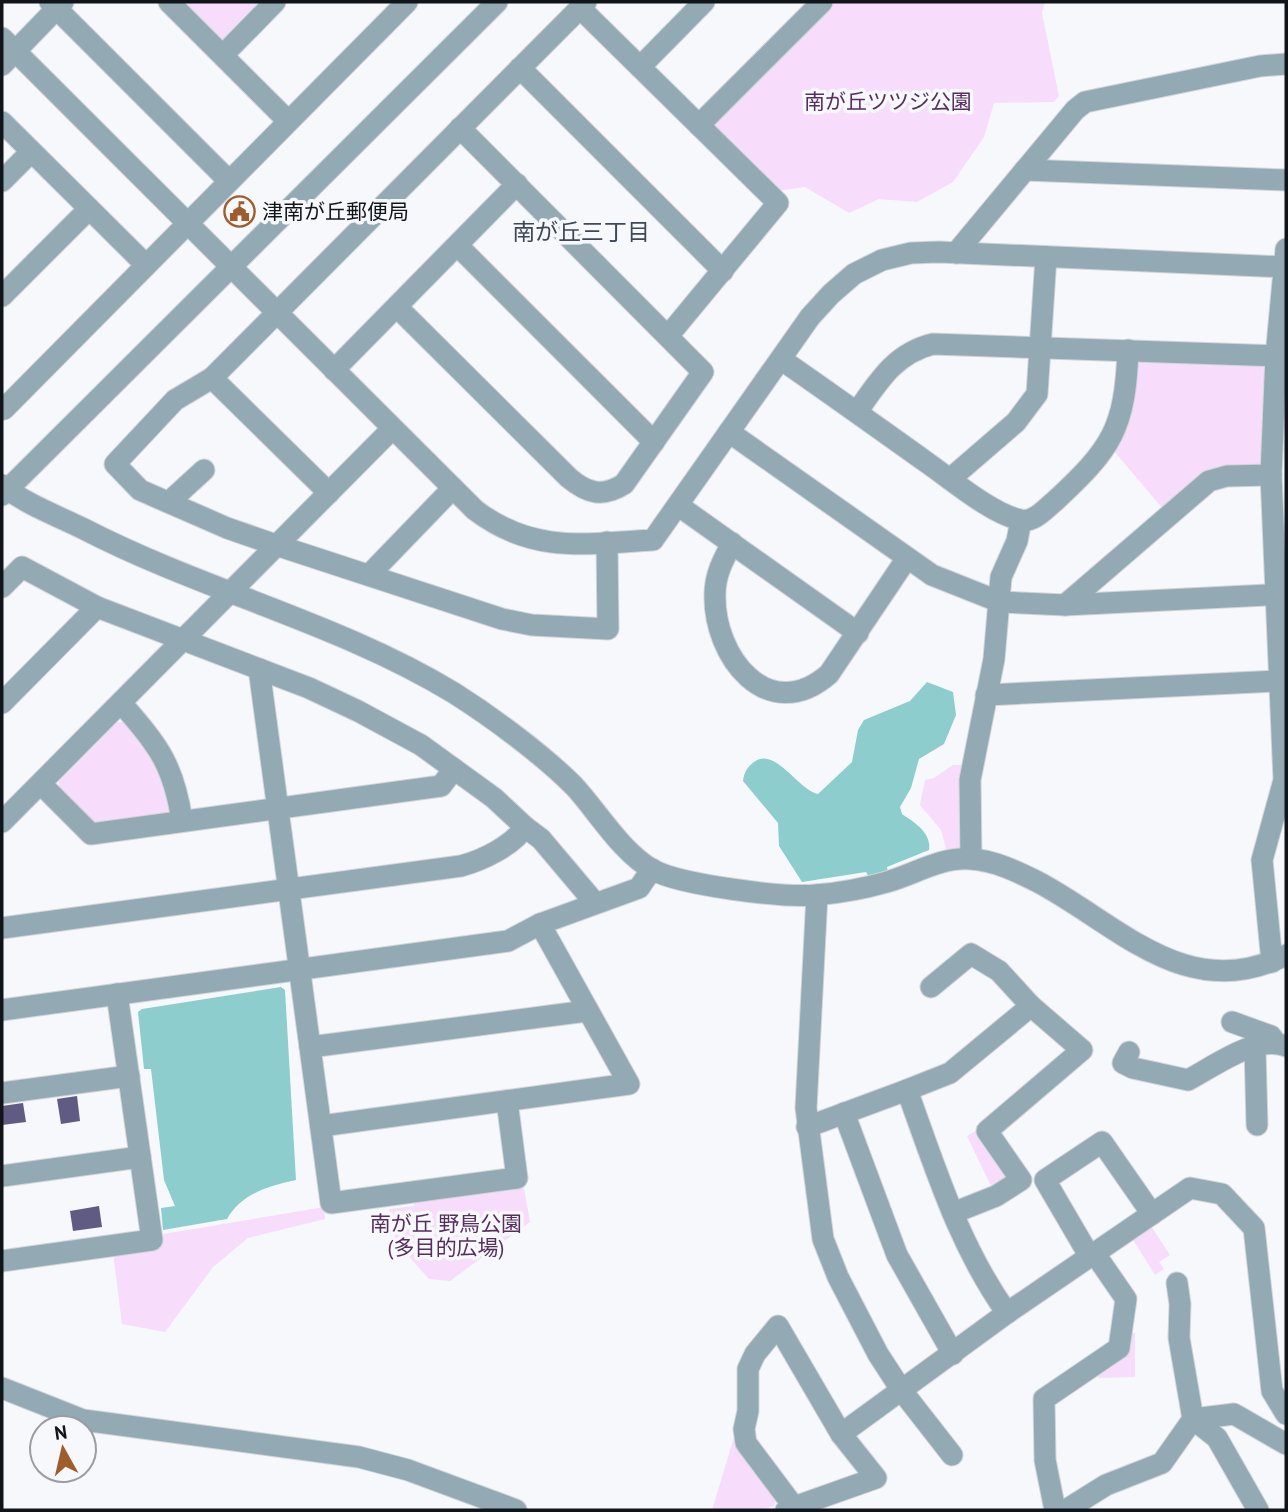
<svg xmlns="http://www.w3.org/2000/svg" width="1288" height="1512" viewBox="0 0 1288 1512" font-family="'PT Sans','Noto Sans JP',sans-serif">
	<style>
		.green { fill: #f7dcfc }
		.water { fill: #8ecdce }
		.building { fill: #605b83 }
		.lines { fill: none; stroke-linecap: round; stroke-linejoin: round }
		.minor-casing { stroke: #d1d4d8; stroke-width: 23 }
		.minor { stroke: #93a9b4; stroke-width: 21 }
		.labels { text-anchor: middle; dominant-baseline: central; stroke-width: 7; stroke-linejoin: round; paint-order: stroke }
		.park-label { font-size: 21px; fill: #562d5e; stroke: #f6f8fc }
		.poi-label { font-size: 21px; fill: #11151a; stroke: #f6f8fc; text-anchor: start }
		.neighbourhood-label { font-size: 23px; fill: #3f4856; stroke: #f6f8fc }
	</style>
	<rect width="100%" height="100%" fill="#f6f8fc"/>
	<g class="green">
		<path d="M 179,2 L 267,2 L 230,40 L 218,41 Z"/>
		<path d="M 833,2 L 1045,2 L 1042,13 L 1059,96 L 1054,102 L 994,103 L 984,137 L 953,182 L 917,202 L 879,199 L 849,213 L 805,187 L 776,191 L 715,133 L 716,120 Z"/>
		<path d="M 1141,359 L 1265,365 L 1261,464 L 1164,510 L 1113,450 L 1130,415 L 1137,362 Z"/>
		<path d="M 117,722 L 129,722 L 148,744 L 174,807 L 168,815 L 99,825 L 88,821 L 59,791 L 59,781 Z"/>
		<path d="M 953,765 L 965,765 L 963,843 L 960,850 L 947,852 L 941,830 L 920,805 L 925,780 L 934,778 Z"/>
		<path d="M 979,1129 L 1009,1173 L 1007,1181 L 993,1190 L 967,1136 Z"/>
		<path d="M 523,1183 L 530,1222 L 450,1281 L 429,1279 L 396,1242 L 389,1209 L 414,1206 L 415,1200 Z"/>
		<path d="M 324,1207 L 325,1219 L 248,1238 L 213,1267 L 165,1332 L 122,1324 L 113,1253 L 160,1247 L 158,1235 Z"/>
		<path d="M 1151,1226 L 1170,1255 L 1159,1262 L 1164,1269 L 1155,1275 L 1132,1238 Z"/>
		<path d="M 1129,1332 L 1135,1333 L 1135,1377 L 1098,1378 L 1101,1369 Z"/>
		<path d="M 737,1427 L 778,1494 L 774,1506 L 760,1510 L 712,1510 Z"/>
	</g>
	<g class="water">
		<path d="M 927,682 L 953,692 L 956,715 L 944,744 L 919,759 L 911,788 L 900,807 L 902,814 C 914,822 932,833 929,850 L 887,867 L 888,873 L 869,877 L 866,872 L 802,882 L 779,846 L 778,823 L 743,781 C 744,773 747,767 754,762 C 775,746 798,790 818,794 L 852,762 L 858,730 L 864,720 L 910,701 Z"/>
		<path d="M 281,987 L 285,990 L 296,1180 C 268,1186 241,1194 227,1219 L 163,1230 L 161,1208 L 175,1206 L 164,1180 L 151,1069 L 144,1069 L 138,1012 L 142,1009 Z"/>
	</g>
	<g class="building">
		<path d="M 77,1096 L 80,1121 L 61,1124 L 57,1099 Z"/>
		<path d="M 23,1103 L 26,1122 L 2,1125 L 2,1106 Z"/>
		<path d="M 99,1206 L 102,1227 L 73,1231 L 70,1211 Z"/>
	</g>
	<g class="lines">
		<defs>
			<g id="minor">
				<path d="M 50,2 L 229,181"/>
				<path d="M 169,2 L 288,121"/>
				<path d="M 586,2 L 212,378 L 175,400 L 115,464 L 140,490 L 227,528 L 279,546 L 502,619 L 532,625 L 608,629 L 607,542"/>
				<path d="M 580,8 L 778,203 L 668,336"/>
				<path d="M 2,38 L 475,510 C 533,554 585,544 653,540 L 810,317 L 831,294 L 854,274 L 882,260 L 911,253 L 939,252 L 1286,267"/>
				<path d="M 223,55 L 275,2"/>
				<path d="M 2,65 L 63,2"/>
				<path d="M 640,67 L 704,2"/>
				<path d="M 520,68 L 723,271"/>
				<path d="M 2,122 L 146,265"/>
				<path d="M 699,125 L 822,2"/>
				<path d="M 1025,170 L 1286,180"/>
				<path d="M 2,181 L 31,152"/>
				<path d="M 458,246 L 654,442"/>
				<path d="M 956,253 L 1075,110 L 1085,102 L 1260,66 L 1286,64"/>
				<path d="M 2,296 L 89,209"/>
				<path d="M 397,307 L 569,478 C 587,493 602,498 624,484 L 703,372 L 460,128"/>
				<path d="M 782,360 C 831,394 880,429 929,464 C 953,481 991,513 1020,520 C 1034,523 1045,509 1055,501 C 1112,448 1125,429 1128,350"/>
				<path d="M 334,370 L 517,184"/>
				<path d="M 212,378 L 329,493"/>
				<path d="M 2,408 L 4,409 L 407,2"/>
				<path d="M 857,412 C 878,382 895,353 933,344 L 1276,356"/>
				<path d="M 729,432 L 932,575 L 1000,602 L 1065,605 L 1286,594"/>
				<path d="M 950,479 L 1016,422 L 1037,394 L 1046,257"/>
				<path d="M 2,485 C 25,504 58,516 84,529 C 204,591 339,623 454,693 C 492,717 542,754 574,786 C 598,812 621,852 653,870 C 681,885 783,898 816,895 C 839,893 866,888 887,882 C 915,874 940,857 970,859 C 994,860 1018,872 1038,882 C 1119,925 1187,1005 1286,955"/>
				<path d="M 2,495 L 497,2"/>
				<path d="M 169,502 L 204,470"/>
				<path d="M 679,506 L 858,633"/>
				<path d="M 732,543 C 723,560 715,575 715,594 C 713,656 768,727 829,674 L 907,558"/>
				<path d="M 370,574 L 453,488"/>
				<path d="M 2,587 L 22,567 L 97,607 L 309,688 L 358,711 L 421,745 L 494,798 L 525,827 C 512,846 483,860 461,866 L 2,928"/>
				<path d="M 1065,605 L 1209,481 L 1227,476 L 1271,475"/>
				<path d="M 259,669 L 331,1203 L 517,1178 L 507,1101"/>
				<path d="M 986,695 L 1279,681"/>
				<path d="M 2,703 L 97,607"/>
				<path d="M 121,703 C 158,744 174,766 182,821"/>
				<path d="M 41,784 L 91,834 L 441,786 L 454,769"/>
				<path d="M 2,822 L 392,429"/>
				<path d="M 525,827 L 541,839 L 595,903"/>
				<path d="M 971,858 L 970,780 L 994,659 L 1001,577 L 1017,541 L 1021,520"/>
				<path d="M 817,895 L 806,1108 L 823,1239 L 838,1277 L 878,1354 L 902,1391 L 952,1455"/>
				<path d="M 540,924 L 639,888 L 652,869"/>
				<path d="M 1272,962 L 1262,860 L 1284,780 L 1271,475 L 1276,356 L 1286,249"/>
				<path d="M 2,1010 L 508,941 L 540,924 L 629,1084 L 321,1126"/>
				<path d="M 1232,1022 L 1271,1036 L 1276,1043"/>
				<path d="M 310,1047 L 587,1011"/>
				<path d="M 1255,1048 L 1257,1125"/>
				<path d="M 1129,1052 L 1123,1063 L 1133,1068 L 1188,1080 C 1213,1067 1257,1034 1286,1046"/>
				<path d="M 907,1090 L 950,1073 L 1031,1006 L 999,971 L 971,954 L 931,987"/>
				<path d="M 2,1093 L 129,1076"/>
				<path d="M 844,1113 L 897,1255 L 953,1354"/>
				<path d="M 807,1127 L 907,1090 C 935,1167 959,1246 1007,1313"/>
				<path d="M 2,1176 L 140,1157"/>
				<path d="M 953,1213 L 996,1196 L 1021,1180 L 987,1131 L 1082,1050 L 1031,1006"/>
				<path d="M 1090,1257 L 1045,1180 L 1102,1142 L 1152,1214"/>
				<path d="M 2,1261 L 152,1240 L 117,994"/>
				<path d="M 2,1388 L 83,1420 L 359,1457 L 408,1470 L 516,1510"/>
				<path d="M 1193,1419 L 1217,1438 L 1258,1510"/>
				<path d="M 1193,1419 L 1234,1414 L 1286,1444"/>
				<path d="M 841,1434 L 1007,1313 L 1190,1188 L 1222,1194 L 1254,1228 L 1272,1391 L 1286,1414"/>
				<path d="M 786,1510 L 794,1507 L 876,1478 L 841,1434 L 778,1326 L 755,1354 L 748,1369 L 748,1411 L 744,1429 L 746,1443 L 794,1507"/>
				<path d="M 1055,1510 L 1045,1460 L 1044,1399 L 1119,1348 L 1126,1299 L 1095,1254"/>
				<path d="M 1066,1510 L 1106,1485 L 1162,1463 L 1193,1419 L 1179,1338 L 1180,1304 L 1177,1283"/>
			</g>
		</defs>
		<use href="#minor" class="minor-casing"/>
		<use href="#minor" class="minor"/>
	</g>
	<defs>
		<symbol id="civic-ring" viewBox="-11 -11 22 22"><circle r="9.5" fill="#f6f8fc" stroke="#9f5c2c" stroke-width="1.5"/><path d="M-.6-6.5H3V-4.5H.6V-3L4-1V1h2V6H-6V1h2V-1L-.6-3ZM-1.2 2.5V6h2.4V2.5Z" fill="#9f5c2c"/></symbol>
	</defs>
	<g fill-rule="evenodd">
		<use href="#civic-ring" x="222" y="194" width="35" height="35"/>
	</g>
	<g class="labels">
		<g class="park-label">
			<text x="888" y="101">南が丘ツツジ公園</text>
			<text x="446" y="1223">南が丘 野鳥公園<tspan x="446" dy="24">(多目的広場)</tspan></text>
		</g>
		<g class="poi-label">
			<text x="262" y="211">津南が丘郵便局</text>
		</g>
		<g class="neighbourhood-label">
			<text x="581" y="231">南が丘三丁目</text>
		</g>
	</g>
	<rect width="1288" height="1512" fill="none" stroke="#11151a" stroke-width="7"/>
	<g transform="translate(63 1449) rotate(352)"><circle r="33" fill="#f6f8fc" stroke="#9a9da2" stroke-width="2"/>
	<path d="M0-5L12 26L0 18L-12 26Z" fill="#9f5c2c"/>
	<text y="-10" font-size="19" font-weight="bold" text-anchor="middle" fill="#11151a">N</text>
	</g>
</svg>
